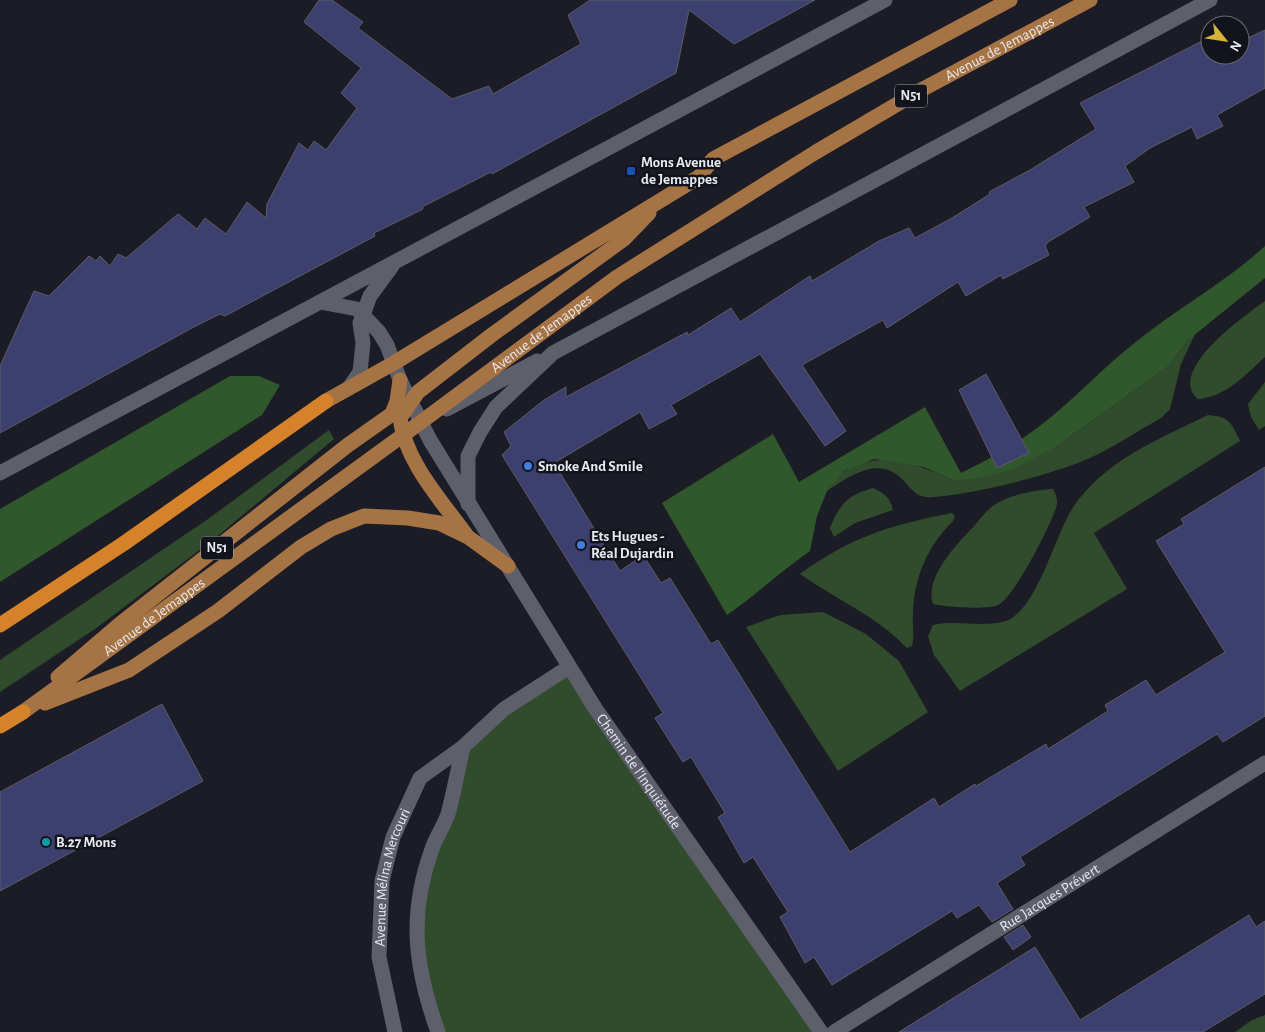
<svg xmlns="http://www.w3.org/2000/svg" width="1265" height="1032" viewBox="0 0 1265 1032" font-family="'Alegreya Sans',sans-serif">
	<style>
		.green { fill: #314c2d }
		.forest { fill: #31572d }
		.building { fill: #3d406f; stroke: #5b5c67 }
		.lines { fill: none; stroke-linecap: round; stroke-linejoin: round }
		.minor { stroke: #5d5f6a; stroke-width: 15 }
		.major { stroke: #a67444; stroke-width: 15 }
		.highway { stroke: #d6822b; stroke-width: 15 }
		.transit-dot { fill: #1a4fb4; stroke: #12131b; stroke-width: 2 }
		.shop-dot { fill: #3f7fe0; stroke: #12131b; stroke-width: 2 }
		.culture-dot { fill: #0f9aa8; stroke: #12131b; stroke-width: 2 }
		.labels { text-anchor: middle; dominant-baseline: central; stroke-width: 5; stroke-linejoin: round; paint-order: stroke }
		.shield { fill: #12131b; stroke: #a8a9b0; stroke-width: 1 }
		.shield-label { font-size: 14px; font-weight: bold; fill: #e8e9f0 }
		.street-label { font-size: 15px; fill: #e8e9f0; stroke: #12131b }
		.poi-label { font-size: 15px; font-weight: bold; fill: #e8e9f0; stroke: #12131b; text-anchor: start }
	</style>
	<rect width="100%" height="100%" fill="#1b1c25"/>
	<g class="green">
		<path d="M 1265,301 L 1265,357 C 1245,375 1226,397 1198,399 C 1166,371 1244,316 1265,301 Z"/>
		<path d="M 1195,334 L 1181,364 L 1170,409 L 1161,418 C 1134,433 1107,452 1078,463 C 1038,478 974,494 933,497 C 913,499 910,484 896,474 C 874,458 845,479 827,491 C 832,485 838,475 845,471 C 880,449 918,464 952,480 L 1057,446 L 1170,365 L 1187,341 Z"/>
		<path d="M 1265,382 L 1265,426 L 1259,430 L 1251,417 L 1248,404 Z"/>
		<path d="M 1208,415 C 1230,417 1231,422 1240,441 L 1094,533 L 1127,589 L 960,691 L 934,655 L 928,636 L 933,625 C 956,619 992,630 1012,618 C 1039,600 1055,537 1072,509 C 1103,461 1159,439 1208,415 Z"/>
		<path d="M 329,430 L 334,439 L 213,540 L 95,629 L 0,692 L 0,660 L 208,519 Z"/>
		<path d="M 873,488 C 884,493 890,497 893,510 L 855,523 L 834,537 L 830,528 C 840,504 847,495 873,488 Z"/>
		<path d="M 1053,489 C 1057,496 1058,501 1056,508 C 1050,526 1014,598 998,605 C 986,610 946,607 933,604 C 924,577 958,543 975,525 C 980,519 987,510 994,505 C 1009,495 1035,490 1053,489 Z"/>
		<path d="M 952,513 L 955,516 L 953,521 C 928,546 915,575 913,611 C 912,624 915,634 912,646 L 907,648 C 877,616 835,599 800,574 C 851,537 890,525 952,513 Z"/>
		<path d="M 823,612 L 866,634 L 899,661 L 928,712 L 838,771 L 746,627 L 780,615 Z"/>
		<path d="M 569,667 L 821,1032 L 438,1032 L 417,922 L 463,747 Z"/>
		<path d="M 1265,1015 L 1265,1032 L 1235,1032 L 1252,1020 Z"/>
	</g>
	<g class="forest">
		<path d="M 1265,246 L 1265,278 L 1187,341 L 1170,365 L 1057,446 L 1011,470 L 973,479 L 952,480 L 924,467 L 874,459 L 844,471 L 827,491 L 817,516 L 810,551 C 781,571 756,595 727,615 L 662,503 L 773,434 L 799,482 L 925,407 L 961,473 C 988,460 1013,446 1037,428 C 1072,402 1102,368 1137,341 C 1178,308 1226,282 1265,246 Z"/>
		<path d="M 230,376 L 259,376 L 280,385 L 262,415 L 0,582 L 0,509 Z"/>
	</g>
	<g class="building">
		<path d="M 319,0 L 332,0 L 363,22 L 358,28 L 452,99 L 489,86 L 493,94 L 581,44 L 568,15 L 590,0 L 815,0 L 734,44 L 689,10 L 676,73 L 492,174 L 491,172 L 422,207 L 423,209 L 374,233 L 375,236 L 225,316 L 220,314 L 192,328 L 0,433 L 0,366 L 34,291 L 49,296 L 89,256 L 96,261 L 100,256 L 110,266 L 118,254 L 126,258 L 178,214 L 197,229 L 205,218 L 226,234 L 247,202 L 266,218 L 267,204 L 299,143 L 308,150 L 314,141 L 326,150 L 357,108 L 341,93 L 361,68 L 304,22 Z"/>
		<path d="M 1238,21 L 1248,38 L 1265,30 L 1265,88 L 1217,115 L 1223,126 L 1197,139 L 1192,127 L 1150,148 L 1125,166 L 1134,182 L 1084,207 L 1090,217 L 1048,242 L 1045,246 L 1049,255 L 1003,279 L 1001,275 L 966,296 L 958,282 L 887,328 L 883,320 L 802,365 L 846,431 L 825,446 L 760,354 L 671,405 L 677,414 L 649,429 L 640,412 L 554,463 L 620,571 L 643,555 L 661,583 L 670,578 L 711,644 L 718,640 L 850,852 L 934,798 L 939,807 L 975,784 L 976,786 L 1046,744 L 1048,749 L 1108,711 L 1105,705 L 1146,680 L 1156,695 L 1225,652 L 1156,541 L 1184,524 L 1181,519 L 1265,467 L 1265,716 L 1223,742 L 1217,734 L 1020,857 L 1025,865 L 997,883 L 1013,909 L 992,922 L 979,905 L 957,918 L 952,911 L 832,985 L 814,957 L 805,963 L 780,917 L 788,912 L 753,857 L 744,863 L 718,817 L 725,813 L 691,757 L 683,762 L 655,718 L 663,713 L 502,455 L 511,446 L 504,432 L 544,400 L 566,387 L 566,397 L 687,332 L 688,335 L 731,308 L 740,322 L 810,276 L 812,281 L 879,241 L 909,228 L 915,238 L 952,218 L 990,194 L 989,192 L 1030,170 L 1096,129 L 1080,103 L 1210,37 L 1210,55 L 1240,55 L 1240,25 L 1232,25 Z"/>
		<path d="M 986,374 L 1029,453 L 997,468 L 959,390 Z"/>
		<path d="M 162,704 L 203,781 L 0,891 L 0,792 Z"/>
		<path d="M 1249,915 L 1256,927 L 1265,921 L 1265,994 L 1203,1032 L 899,1032 L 1035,947 L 1080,1020 Z"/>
		<path d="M 1023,925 L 1031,937 L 1013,950 L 1004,937 Z"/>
	</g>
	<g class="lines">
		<g class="minor">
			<path id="s1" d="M 320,302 L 357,309 L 379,332 L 387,345 L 400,380 L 430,440 L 595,708 L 821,1032"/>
			<path d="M 349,388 L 360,372 L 363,343 L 360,323 L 370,296 L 392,266"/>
			<path d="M 447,409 L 537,361"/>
			<path d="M 0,473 L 885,0"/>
			<path d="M 468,504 L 468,456 L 480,432 L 496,407 L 553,353 L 1210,0"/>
			<path id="s2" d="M 395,1032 L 379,957 L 382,881 L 393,837 L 420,778 L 463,747 L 504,709 L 569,667"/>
			<path d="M 438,1032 C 415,968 408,915 432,849 C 436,837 444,826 448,814 C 454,792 458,769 463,747"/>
			<path id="s3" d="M 834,1032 L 1265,763"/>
		</g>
		<g class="major">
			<path d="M 326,401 L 394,363 L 699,177 L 713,159 L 1010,0"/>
			<path d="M 467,536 C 442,501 405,462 400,418 L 418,392 L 493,334 L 624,239 L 649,213"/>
			<path d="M 58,677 L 120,624 L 348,445 L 392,414 L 397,401 L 400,380"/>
			<path d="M 45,703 L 129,670 L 218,611 L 301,547 L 331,529 L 364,516 L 408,518 L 439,523 L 468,537 L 508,566"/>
			<path id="s4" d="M 23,712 L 421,422 L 617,277 L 816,152 L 923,89 L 1090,0"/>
		</g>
		<g class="highway">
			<path d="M 0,625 L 123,544 L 326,401"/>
			<path d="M 0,726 L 23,712"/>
		</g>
	</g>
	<rect class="transit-dot" x="626" y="166" width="10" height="10" rx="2.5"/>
	<g class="shop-dot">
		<circle cx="528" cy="466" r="5"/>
		<circle cx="581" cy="545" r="5"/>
	</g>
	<circle class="culture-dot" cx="46" cy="842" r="5"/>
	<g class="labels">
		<g class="shield">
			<rect x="895" y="84.5" width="32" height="23" rx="4"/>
			<rect x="201" y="536.5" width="32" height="23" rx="4"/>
		</g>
		<g class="shield-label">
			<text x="911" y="96">N51</text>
			<text x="217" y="548">N51</text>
		</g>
		<g class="street-label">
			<text stroke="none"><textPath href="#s4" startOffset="1182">Avenue de Jemappes</textPath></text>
			<text stroke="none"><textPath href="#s4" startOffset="642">Avenue de Jemappes</textPath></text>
			<text stroke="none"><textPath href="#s4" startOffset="162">Avenue de Jemappes</textPath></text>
			<text stroke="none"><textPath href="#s1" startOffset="581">Chemin de l'Inquiétude</textPath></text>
			<text stroke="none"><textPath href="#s2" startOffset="158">Avenue Mélina Mercouri</textPath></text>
			<text stroke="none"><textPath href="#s3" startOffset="254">Rue Jacques Prévert</textPath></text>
		</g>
		<g class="poi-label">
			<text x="641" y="162">Mons Avenue<tspan x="641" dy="17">de Jemappes</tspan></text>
			<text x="538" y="466">Smoke And Smile</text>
			<text x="591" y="536">Ets Hugues -<tspan x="591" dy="17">Réal Dujardin</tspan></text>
			<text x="56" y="842">B.27 Mons</text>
		</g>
	</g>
	<g transform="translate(1225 40) rotate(120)"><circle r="24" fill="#12131b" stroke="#686970"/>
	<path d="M0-4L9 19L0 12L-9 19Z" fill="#d8b434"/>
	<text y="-8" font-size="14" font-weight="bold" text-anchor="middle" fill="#e8e9f0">N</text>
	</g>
</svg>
